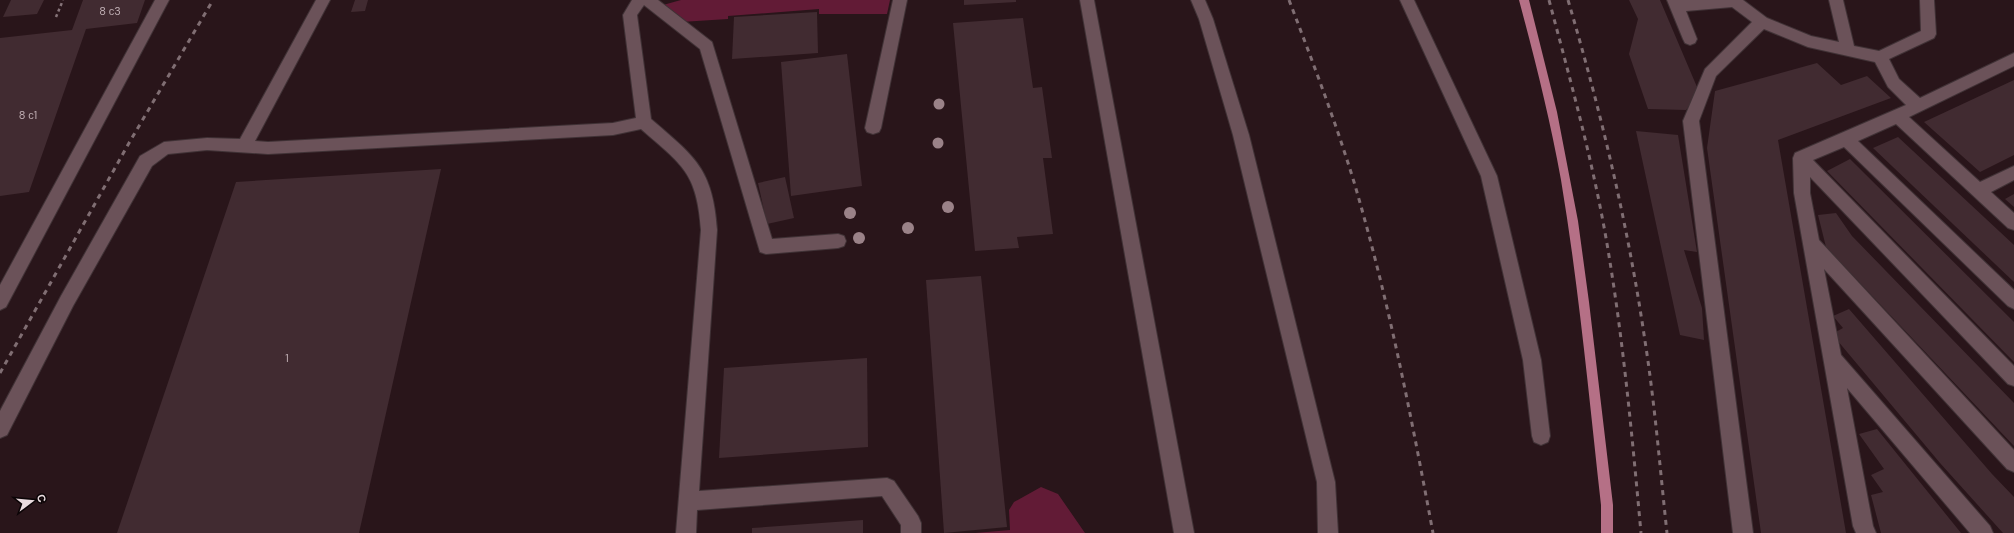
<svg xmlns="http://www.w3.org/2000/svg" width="2014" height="533" viewBox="0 0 2014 533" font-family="'DM Sans',sans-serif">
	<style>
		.green { fill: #621b36 }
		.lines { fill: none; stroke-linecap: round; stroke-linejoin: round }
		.stream { fill: #b57086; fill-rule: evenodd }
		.building { fill: #412b31 }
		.service-casing { stroke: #403236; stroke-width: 2 }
		.path { stroke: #867479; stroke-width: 2.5; stroke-dasharray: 3 3; stroke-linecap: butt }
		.service { fill: #6b5259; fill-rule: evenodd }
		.rail { stroke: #806e73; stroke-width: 3; stroke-dasharray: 5 5; stroke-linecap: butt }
		.tree { fill: #9a8288 }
		.labels { text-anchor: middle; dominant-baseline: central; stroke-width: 4; stroke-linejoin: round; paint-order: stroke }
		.number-label { font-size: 11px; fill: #bfaeb3 }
	</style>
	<rect width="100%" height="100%" fill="#29151a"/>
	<g class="green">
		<path d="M 681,0 L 890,0 L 887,14 L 819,14 L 819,9 L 728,16 L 728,19 L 681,22 L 663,5 Z"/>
		<path d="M 1041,487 L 1058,494 L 1085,533 L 975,533 L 1010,530 L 1009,510 L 1014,502 Z"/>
	</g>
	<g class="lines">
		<path class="stream" d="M 1519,0 L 1529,0 L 1557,112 L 1578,221 L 1589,302 L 1613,505 L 1613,533 L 1601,533 L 1601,505 C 1589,397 1579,288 1561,180 C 1550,119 1535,60 1519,0 Z"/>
	</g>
	<g class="building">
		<path d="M 11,0 L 44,0 L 37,14 L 3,17 Z"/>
		<path d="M 83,0 L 145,0 L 137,23 L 86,29 L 29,192 L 0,196 L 0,38 L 72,30 Z"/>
		<path d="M 355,0 L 368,0 L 365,11 L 351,12 Z"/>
		<path d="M 964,0 L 1016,0 L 1016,2 L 964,5 Z"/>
		<path d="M 1629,0 L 1660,0 L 1697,87 L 1692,102 L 1686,110 L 1648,109 L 1629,54 L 1638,19 Z"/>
		<path d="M 817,12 L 818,53 L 732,59 L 734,17 Z"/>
		<path d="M 1023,18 L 1033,88 L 1042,87 L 1052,158 L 1043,158 L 1053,234 L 1017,237 L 1019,248 L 975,251 L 953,23 Z"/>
		<path d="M 847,54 L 862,186 L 791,196 L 781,62 Z"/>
		<path d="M 1817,63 L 1841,85 L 1867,76 L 1891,98 L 1778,140 L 1846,533 L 1761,533 L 1707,148 L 1715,91 Z"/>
		<path d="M 2014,80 L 2014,155 L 1980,172 L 1924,122 Z"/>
		<path d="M 1636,131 L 1678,135 L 1697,252 L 1684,250 L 1702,308 L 1704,340 L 1680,335 Z"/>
		<path d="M 1898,137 L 2014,245 L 2014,282 L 1873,148 Z"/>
		<path d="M 1850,159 L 2014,322 L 2014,362 L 1827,171 Z"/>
		<path d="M 441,169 L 359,533 L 117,533 L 236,182 Z"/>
		<path d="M 785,177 L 794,218 L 767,224 L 758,183 Z"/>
		<path d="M 2014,194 L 2014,207 L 2005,199 Z"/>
		<path d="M 1836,213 L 1852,236 L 2014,403 L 2014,446 L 1826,247 L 1818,215 Z"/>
		<path d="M 981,276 L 1007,527 L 944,533 L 926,280 Z"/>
		<path d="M 1849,309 L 1992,474 L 2014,497 L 2014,533 L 2003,533 L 1940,463 L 1832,334 L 1843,328 L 1833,316 Z"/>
		<path d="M 867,358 L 868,447 L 719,458 L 724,368 Z"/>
		<path d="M 1877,429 L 1961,533 L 1881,533 L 1871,495 L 1883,492 L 1871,475 L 1884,469 L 1859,434 Z"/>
		<path d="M 863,520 L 863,533 L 752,533 L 752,528 Z"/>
	</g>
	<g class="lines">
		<defs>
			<g id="service">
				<path d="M 155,0 L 169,0 L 6,307 L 0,310 L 0,285 Z"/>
				<path d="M 316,0 L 330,0 L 255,141 L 268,142 L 613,123 L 636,118 L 623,15 L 632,0 L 658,0 L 712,42 L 772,239 L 838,234 L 844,236 L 846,241 L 844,246 L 838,248 L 766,254 L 760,252 L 700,49 L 644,5 L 637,15 L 651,119 C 695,157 713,169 717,230 L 699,491 L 887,478 L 894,481 L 918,516 L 921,523 L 921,533 L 901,533 L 901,525 L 882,496 L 697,510 L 696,533 L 676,533 L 701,230 C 697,172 682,165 641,129 L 613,135 L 268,154 L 207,150 L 168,154 L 152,166 L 73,306 L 7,435 L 0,438 L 0,411 L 61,296 L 140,156 L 164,142 L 207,138 L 240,139 Z"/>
				<path d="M 893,0 L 907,0 L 881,128 L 879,132 L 873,134 L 867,132 L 865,128 Z"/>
				<path d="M 1080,0 L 1094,0 L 1194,533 L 1174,533 Z"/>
				<path d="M 1191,0 L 1205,0 L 1213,19 L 1249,135 L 1335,482 L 1338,533 L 1318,533 L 1317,482 L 1233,135 L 1199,19 Z"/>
				<path d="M 1400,0 L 1414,0 L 1497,176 L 1541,360 L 1550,436 L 1548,442 L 1541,445 L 1534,442 L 1532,436 L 1523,360 L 1481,176 Z"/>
				<path d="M 1667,0 L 1743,0 L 1767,18 L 1811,36 L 1839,42 L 1829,0 L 1843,0 L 1854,46 L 1879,51 L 1921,31 L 1920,0 L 1934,0 L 1936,34 L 1934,38 L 1889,59 L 1899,79 L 1920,98 L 2014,53 L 2014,66 L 1909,117 L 1980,182 L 2014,166 L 2014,180 L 1991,192 L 2014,213 L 2014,230 L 2008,228 L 1896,124 L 1858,141 L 2014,290 L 2014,309 L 2008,306 L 1844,147 L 1813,160 L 2014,366 L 2014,386 L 2008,384 L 1810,177 L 1810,193 L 1819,240 L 2014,450 L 2014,472 L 2007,469 L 1824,269 L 1841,355 L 1990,526 L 1993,533 L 1970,533 L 1847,388 L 1873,526 L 1876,533 L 1856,533 L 1853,526 L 1794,193 L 1793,158 L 1795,153 L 1906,105 L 1888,87 L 1875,62 L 1808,47 L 1764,29 L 1716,76 L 1699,121 L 1753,533 L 1733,533 L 1683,121 L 1705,69 L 1752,22 L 1732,7 L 1686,11 L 1697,39 L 1695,43 L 1690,45 L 1685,43 L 1683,39 Z"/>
			</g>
		</defs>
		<use href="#service" class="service-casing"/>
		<path class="path" d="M 56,17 L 63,0"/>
		<use href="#service" class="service"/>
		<g class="rail">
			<path d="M 1289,0 C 1312,60 1335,120 1354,182 C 1388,297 1411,415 1433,533"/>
			<path d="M 1549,0 C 1570,79 1592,158 1606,238 C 1623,336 1632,435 1641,533"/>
			<path d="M 1568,0 C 1601,112 1628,225 1645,341 C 1655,405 1660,469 1667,533"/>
			<path d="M 0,373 L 129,143 L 213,0"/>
		</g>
	</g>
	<g class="tree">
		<circle cx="939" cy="104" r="5.5"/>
		<circle cx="938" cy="143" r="5.5"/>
		<circle cx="948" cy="207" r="6"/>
		<circle cx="850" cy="213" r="6"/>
		<circle cx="908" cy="228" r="6"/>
		<circle cx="859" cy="238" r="6"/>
	</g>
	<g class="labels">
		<g class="number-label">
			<text x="110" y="11">8 с3</text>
			<text x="28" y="115">8 с1</text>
			<text x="287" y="358">1</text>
		</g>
	</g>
	<g transform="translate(32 501) rotate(74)" stroke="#0b0406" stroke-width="3" paint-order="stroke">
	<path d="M0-3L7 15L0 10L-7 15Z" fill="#e9dade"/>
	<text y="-6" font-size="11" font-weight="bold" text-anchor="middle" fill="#e9dade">С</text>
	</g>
</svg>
